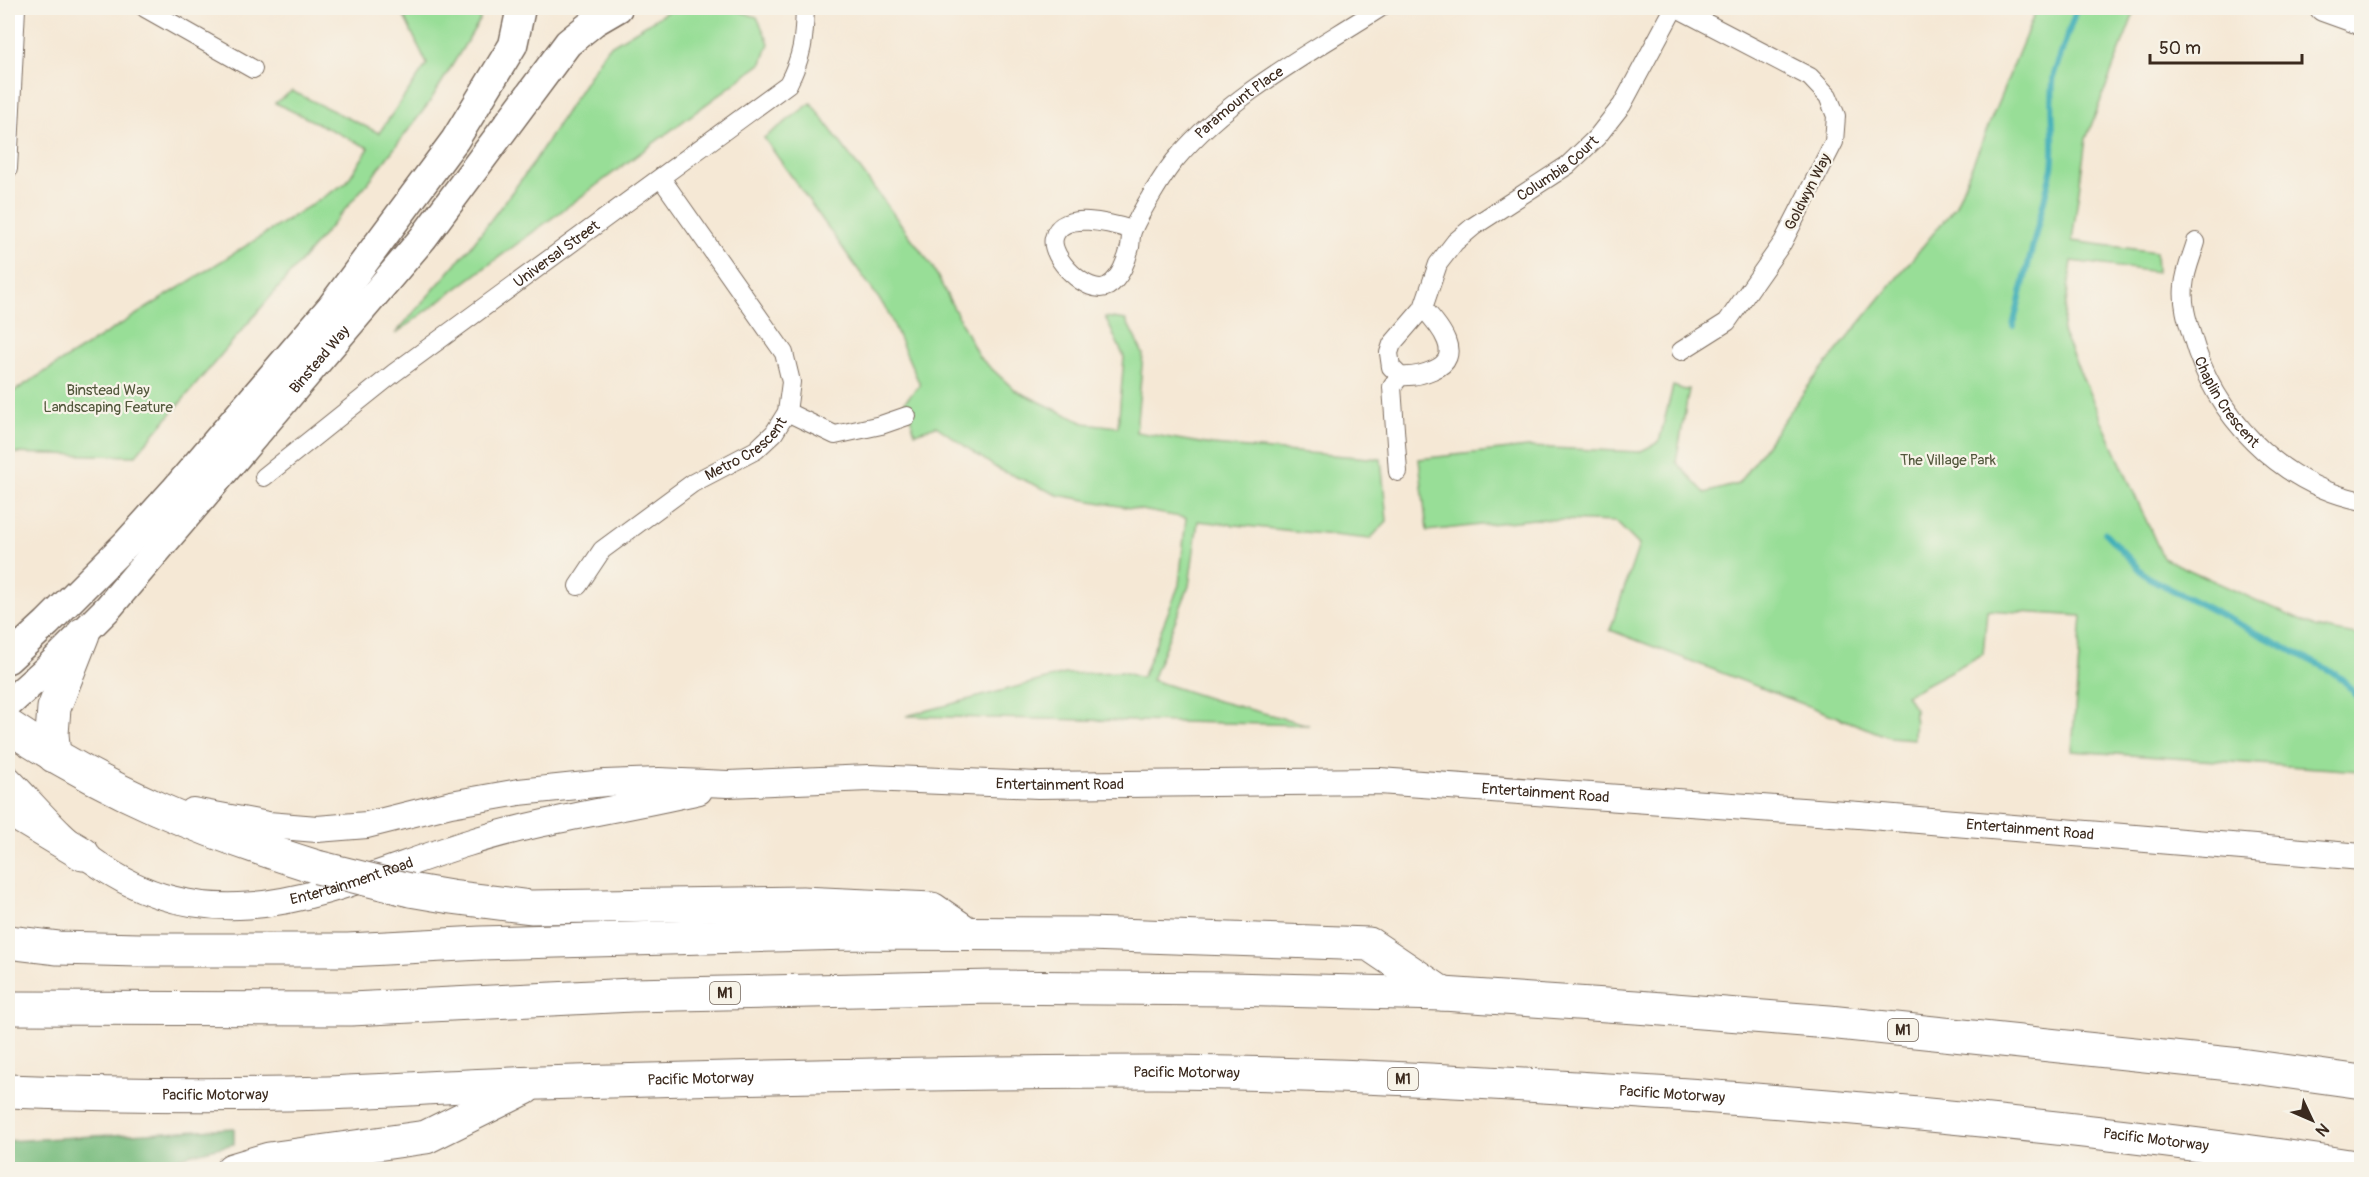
<svg xmlns="http://www.w3.org/2000/svg" width="2369" height="1177" viewBox="0 0 2369 1177" font-family="Pangolin,sans-serif">
	<style>
		.green { fill: #98de97; stroke: #6a845a; stroke-width: 1.5 }
		.forest { fill: #7abd80; stroke: #5a744f; stroke-width: 1.5 }
		.lines { fill: none; stroke-linecap: round; stroke-linejoin: round }
		.stream { stroke: #3daeb8; stroke-width: 6 }
		.street-casing { stroke: #7c6c5e; stroke-width: 20 }
		.secondary-casing { stroke: #7c6c5e; stroke-width: 28 }
		.primary-casing { stroke: #7c6c5e; stroke-width: 31 }
		.highway-casing { stroke: #7c6c5e; stroke-width: 35 }
		.street { stroke: #fff; stroke-width: 18 }
		.secondary { stroke: #fff; stroke-width: 26 }
		.primary { stroke: #fff; stroke-width: 28 }
		.highway { stroke: #fff; stroke-width: 33 }
		.highway-bridge-casing { stroke: #7c6c5e; stroke-width: 35; stroke-linecap: butt }
		.highway-bridge { stroke: #fff; stroke-width: 33 }
		.labels { text-anchor: middle; dominant-baseline: central; stroke-width: 4.5; stroke-linejoin: round; paint-order: stroke }
		.shield { fill: #f7f3e8; stroke: #73665b; stroke-width: 1.5 }
		.shield-label { font-size: 14px; font-weight: bold; fill: #3b2a1e }
		.street-label { font-size: 15px; fill: #3b2a1e; stroke: #f7f3e8 }
		.park-label { font-size: 15px; fill: #52573c; stroke: #f7f3e8 }
	</style>
	<rect width="100%" height="100%" fill="#f7f3e8"/>
	<filter id="ink" filterUnits="userSpaceOnUse"><feTurbulence type="fractalNoise" baseFrequency=".0167" numOctaves="2"/><feDisplacementMap in="SourceGraphic" scale="12" xChannelSelector="R" yChannelSelector="G"/><feConvolveMatrix kernelMatrix="1 2 1 2 8 2 1 2 1" color-interpolation-filters="sRGB"/></filter>
	<filter id="wash" filterUnits="userSpaceOnUse"><feTurbulence type="fractalNoise" baseFrequency=".008" numOctaves="4" result="noise"/><feDisplacementMap in="SourceGraphic" scale="24" xChannelSelector="R" yChannelSelector="G"/><feGaussianBlur stdDeviation="1.35" result="paint"/><feColorMatrix in="noise" values="0 0 0 0 0 0 0 0 0 0 0 0 0 0 0 0 0 1.4 0 .05"/><feComposite in="paint" operator="in"/></filter>
	<g filter="url(#wash)">
		<rect width="100%" height="100%" fill="#f5e8d5"/>
		<g class="green">
			<path d="M 400,8 L 478,8 L 480,20 L 429,103 L 370,180 L 135,456 L 8,453 L 8,395 L 346,183 L 369,148 L 275,103 L 292,91 L 379,133 L 427,64 Z"/>
			<path d="M 704,8 L 730,8 L 757,17 L 769,43 L 762,63 L 395,334 L 468,250 L 530,168 L 607,48 L 670,10 Z"/>
			<path d="M 2037,8 L 2136,8 L 2086,139 L 2072,241 L 2156,252 L 2157,272 L 2072,261 L 2062,332 L 2163,558 L 2315,627 L 2361,636 L 2361,771 L 2072,751 L 2082,616 L 1987,610 L 1983,654 L 1906,695 L 1915,709 L 1914,739 L 1889,737 L 1610,630 L 1639,545 L 1616,522 L 1534,519 L 1427,531 L 1419,459 L 1528,447 L 1639,452 L 1659,442 L 1673,386 L 1685,390 L 1689,389 L 1676,462 L 1705,493 L 1738,484 L 1812,381 L 1955,207 Z"/>
			<path d="M 811,103 L 932,266 L 979,357 L 1015,390 L 1084,423 L 1118,427 L 1124,357 L 1105,317 L 1126,320 L 1143,354 L 1136,432 L 1212,445 L 1381,459 L 1387,521 L 1370,539 L 1198,521 L 1189,586 L 1152,680 L 1214,700 L 1309,725 L 906,716 L 1065,674 L 1122,672 L 1142,678 L 1179,585 L 1186,518 L 1058,495 L 998,469 L 936,426 L 915,433 L 905,401 L 920,385 L 887,310 L 764,138 Z"/>
		</g>
		<path class="forest" d="M 234,1128 L 234,1144 L 192,1154 L 142,1169 L 8,1169 L 8,1141 Z"/>
		<g class="lines">
			<g class="stream">
				<path d="M 2013,326 L 2052,168 C 2056,137 2049,105 2054,74 L 2077,8"/>
				<path d="M 2105,533 L 2147,577 L 2331,671 L 2343,680 L 2362,702"/>
			</g>
		</g>
	</g>
	<g filter="url(#ink)">
		<g class="lines">
			<defs>
				<g id="street">
					<path d="M 145,8 L 253,69"/>
					<path d="M 1677,8 L 1810,77 L 1828,96 L 1836,116 L 1834,142 L 1783,242 L 1727,322 L 1681,351"/>
					<path d="M 8,169 L 16,8"/>
					<path id="s1" d="M 1132,230 C 1113,224 1061,209 1054,238 C 1049,257 1088,297 1108,286 C 1120,279 1127,260 1130,247 C 1131,241 1130,235 1133,229 C 1140,213 1164,173 1176,159 C 1231,94 1310,53 1380,8"/>
					<path id="s2" d="M 2196,242 C 2192,256 2185,271 2184,286 C 2182,303 2187,320 2192,336 C 2214,415 2278,484 2362,501"/>
					<path id="s3" d="M 1423,308 C 1439,325 1466,357 1433,370 C 1422,375 1412,377 1400,376 L 1391,367 L 1389,353 L 1392,344 L 1423,308 L 1438,264 L 1455,242 L 1474,226 L 1568,165 L 1597,137 L 1622,105 L 1674,8"/>
					<path d="M 787,412 L 835,435 L 881,425 L 907,416"/>
					<path d="M 1398,472 L 1392,387 L 1400,376"/>
					<path id="s4" d="M 264,477 L 394,373 L 788,84 C 803,55 804,40 805,8"/>
					<path id="s5" d="M 578,586 L 602,550 L 693,483 L 756,450 L 774,433 L 787,412 L 791,382 L 784,353 L 661,178"/>
				</g>
				<g id="secondary">
					<path d="M 2323,8 L 2362,22"/>
					<path id="s6" d="M 8,779 C 35,806 61,839 93,861 C 220,953 339,883 468,843 C 543,819 622,809 699,791"/>
					<path id="s7" d="M 193,811 L 268,825 L 317,829 L 367,825 L 451,804 L 519,792 L 605,783 L 659,781 L 728,784 L 869,778 L 1038,785 L 1379,781 L 1859,815 L 2362,857"/>
				</g>
				<g id="primary">
					<path d="M 8,659 L 47,623 L 128,542 L 174,491 L 331,307 L 455,140 L 513,45 L 521,8"/>
					<path id="s8" d="M 8,704 L 46,670 L 108,608 L 347,327 L 423,238 L 568,43 L 594,22 L 618,8"/>
				</g>
				<g id="highway">
					<path d="M 8,726 C 106,792 204,832 317,867"/>
					<path d="M 54,756 L 52,734 L 54,708 L 83,634"/>
					<path d="M 8,809 L 83,854"/>
					<path d="M 410,890 L 451,897 L 531,907 L 802,903 L 932,909 L 967,933"/>
					<path d="M 8,942 L 58,948 L 139,950 L 348,950 L 481,943 L 849,933 L 1089,934 L 1369,944 L 1443,994"/>
					<path d="M 8,1008 L 351,1009 L 632,995 L 993,987 L 1230,989 L 1443,994 L 1636,1007 L 1829,1022 L 2240,1065 L 2362,1082"/>
					<path id="s9" d="M 8,1091 C 114,1095 221,1096 327,1093 C 399,1090 470,1085 541,1083 C 746,1077 952,1072 1157,1072 C 1339,1073 1521,1084 1702,1096 C 1922,1112 2143,1134 2362,1168"/>
					<path d="M 232,1170 L 269,1159 L 426,1137 L 525,1088"/>
				</g>
			</defs>
			<use href="#street" class="street-casing"/>
			<use href="#secondary" class="secondary-casing"/>
			<use href="#primary" class="primary-casing"/>
			<use href="#highway" class="highway-casing"/>
			<use href="#street" class="street"/>
			<use href="#secondary" class="secondary"/>
			<use href="#primary" class="primary"/>
			<use href="#highway" class="highway"/>
			<defs>
				<path id="highway-bridge" d="M 317,867 L 410,890"/>
			</defs>
			<use href="#highway-bridge" class="highway-bridge-casing"/>
			<use href="#highway-bridge" class="highway-bridge"/>
		</g>
	</g>
	<g class="labels">
		<g class="shield">
			<rect x="710" y="982" width="30" height="22" rx="4.5"/>
			<rect x="1888" y="1019" width="30" height="22" rx="4.5"/>
			<rect x="1388" y="1068" width="30" height="22" rx="4.5"/>
		</g>
		<g class="shield-label">
			<text x="725" y="993">M1</text>
			<text x="1903" y="1030">M1</text>
			<text x="1403" y="1079">M1</text>
		</g>
		<g class="street-label">
			<text stroke="none"><textPath href="#s1" startOffset="400">Paramount Place</textPath></text>
			<text stroke="none"><textPath href="#s3" startOffset="396">Columbia Court</textPath></text>
			<text transform="translate(1808 192) rotate(-63)">Goldwyn Way</text>
			<text stroke="none"><textPath href="#s4" startOffset="368">Universal Street</textPath></text>
			<text stroke="none"><textPath href="#s8" startOffset="465">Binstead Way</textPath></text>
			<text stroke="none"><textPath href="#s2" startOffset="172">Chaplin Crescent</textPath></text>
			<text stroke="none"><textPath href="#s5" startOffset="220">Metro Crescent</textPath></text>
			<text stroke="none"><textPath href="#s7" startOffset="873">Entertainment Road</textPath></text>
			<text stroke="none"><textPath href="#s7" startOffset="1359">Entertainment Road</textPath></text>
			<text stroke="none"><textPath href="#s7" startOffset="1845">Entertainment Road</textPath></text>
			<text stroke="none"><textPath href="#s6" startOffset="390">Entertainment Road</textPath></text>
			<text stroke="none"><textPath href="#s9" startOffset="1179">Pacific Motorway</textPath></text>
			<text stroke="none"><textPath href="#s9" startOffset="693">Pacific Motorway</textPath></text>
			<text stroke="none"><textPath href="#s9" startOffset="207">Pacific Motorway</textPath></text>
			<text stroke="none"><textPath href="#s9" startOffset="1665">Pacific Motorway</textPath></text>
			<text stroke="none"><textPath href="#s9" startOffset="2151">Pacific Motorway</textPath></text>
		</g>
		<g class="park-label">
			<text x="108" y="390">Binstead Way<tspan x="108" dy="17">Landscaping Feature</tspan></text>
			<text x="1948" y="460">The Village Park</text>
		</g>
	</g>
	<rect width="2369" height="1177" fill="none" stroke="#f7f3e8" stroke-width="30"/>
	<g transform="translate(2312 1120) rotate(134)" stroke="#f7f3e8" stroke-width="4.5" paint-order="stroke">
	<path d="M0-4.5L10 22L0 15L-10 22Z" fill="#3b2a1e"/>
	<text y="-9" font-size="16" font-weight="bold" text-anchor="middle" fill="#3b2a1e">N</text>
	</g>
	<path d="M2150 54v9h152v-9" fill="none" stroke="#3b2a1e" stroke-width="3"/>
	<text x="2159" y="54" font-size="18" fill="#3b2a1e" stroke="#f7f3e8" stroke-width="4.5" paint-order="stroke">50 m</text>
</svg>
